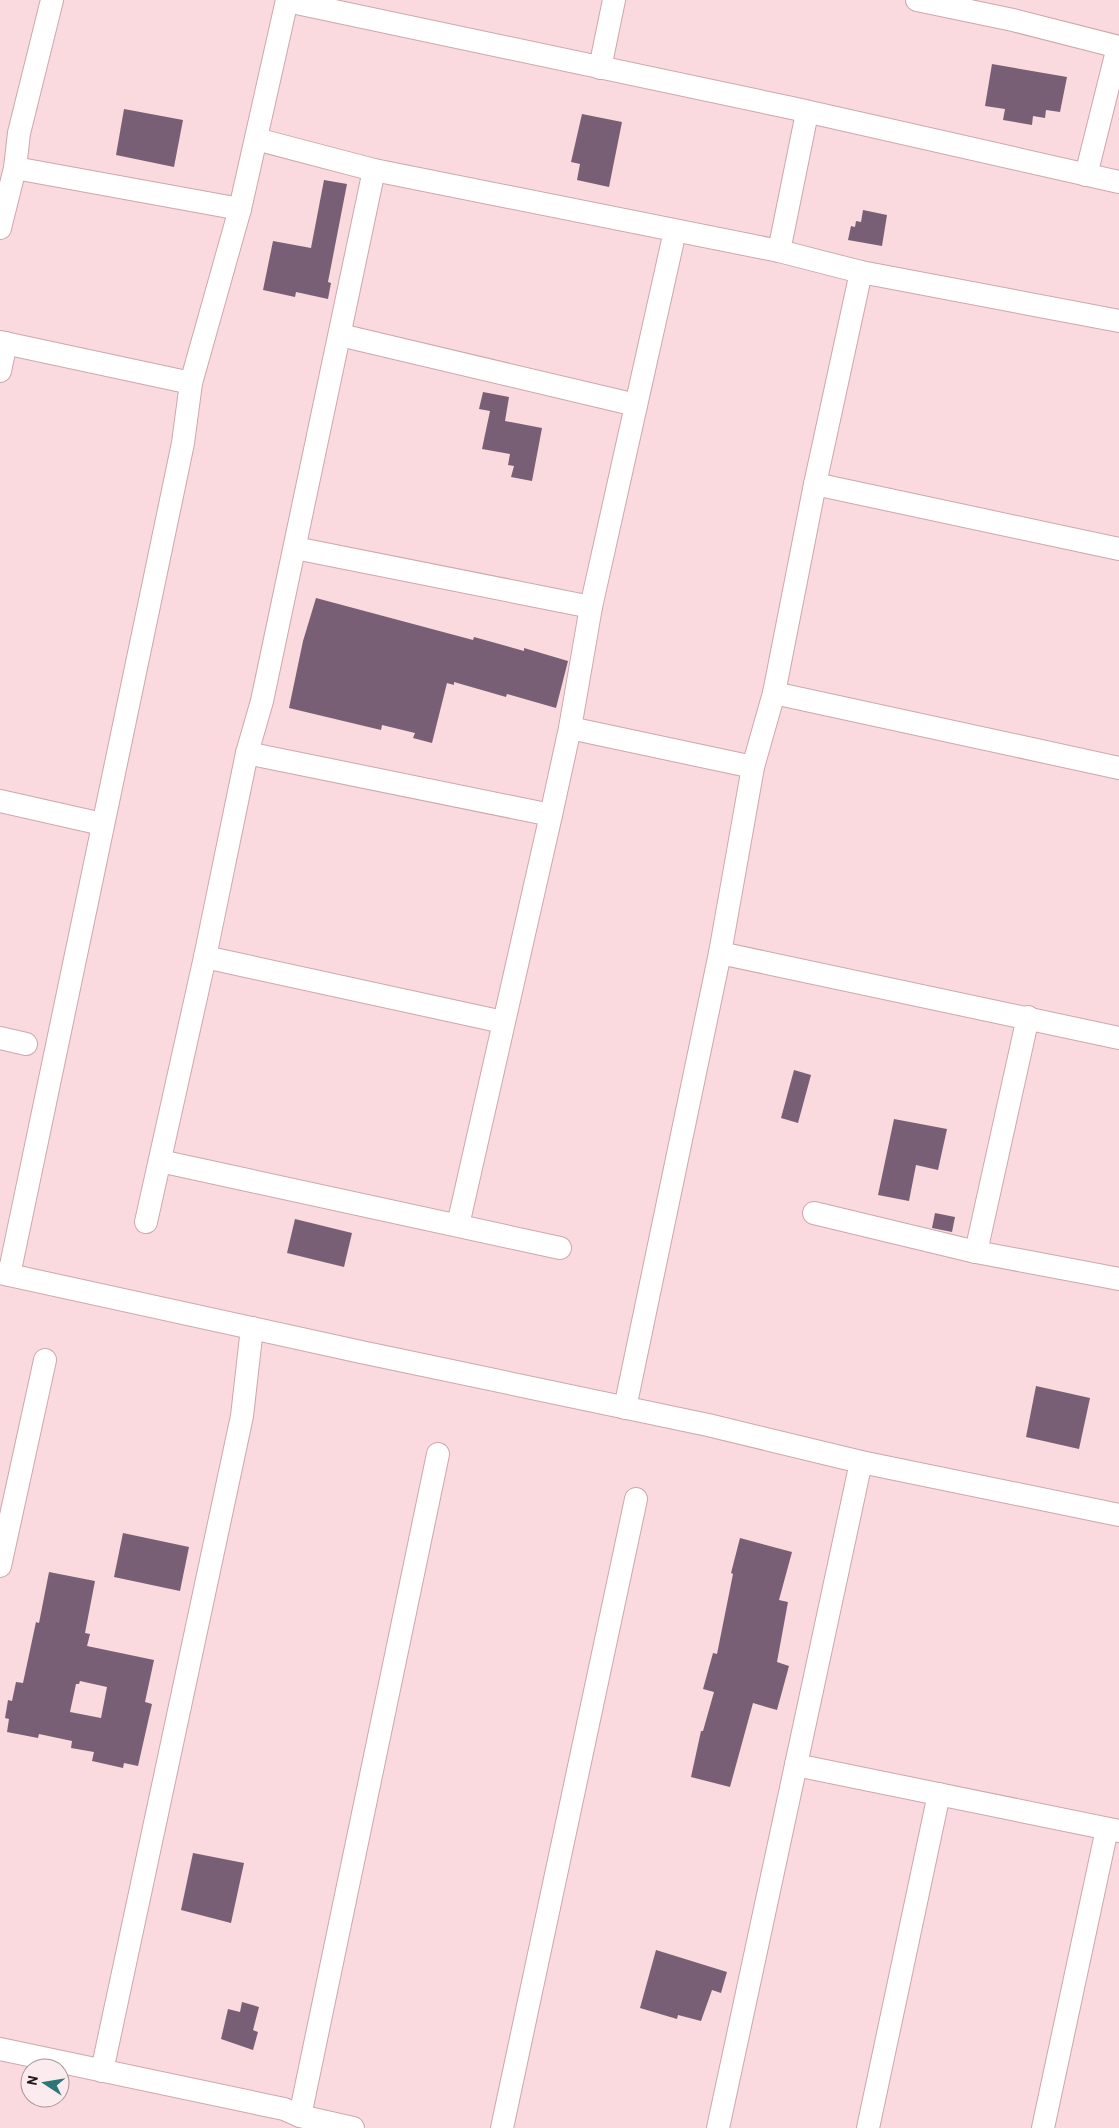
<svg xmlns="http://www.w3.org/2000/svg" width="1119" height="2128" viewBox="0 0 1119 2128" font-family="Barlow,sans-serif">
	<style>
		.building { fill: #795f75; fill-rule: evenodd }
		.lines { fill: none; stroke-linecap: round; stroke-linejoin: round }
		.minor-casing { stroke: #cda7ae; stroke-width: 24 }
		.minor { stroke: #fff; stroke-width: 22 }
	</style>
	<rect width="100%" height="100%" fill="#fadadf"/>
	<g class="building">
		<path d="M 992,64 L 1067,77 L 1060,112 L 1046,110 L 1045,118 L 1033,116 L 1032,125 L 1003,120 L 1005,109 L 985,106 Z"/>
		<path d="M 124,109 L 183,120 L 174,167 L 116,155 Z"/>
		<path d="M 582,114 L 622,122 L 609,187 L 577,180 L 580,164 L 571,162 Z"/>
		<path d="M 324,180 L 347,184 L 328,282 L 331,283 L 328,299 L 296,292 L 295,297 L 263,290 L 273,241 L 311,248 Z"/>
		<path d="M 863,210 L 887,215 L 882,246 L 848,240 L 851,226 L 855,227 L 856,221 L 861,222 Z"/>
		<path d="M 483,392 L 509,397 L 505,421 L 542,428 L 532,481 L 511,477 L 514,466 L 508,465 L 510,454 L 482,449 L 490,411 L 479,409 Z"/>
		<path d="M 316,598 L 473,640 L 474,637 L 524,651 L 524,648 L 568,661 L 556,708 L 507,694 L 506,697 L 454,682 L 454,685 L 447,683 L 432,743 L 413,738 L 415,733 L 382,725 L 381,730 L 289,708 L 303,641 Z"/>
		<path d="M 794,1070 L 811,1075 L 798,1123 L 781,1118 Z"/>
		<path d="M 894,1119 L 947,1129 L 938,1170 L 916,1165 L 909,1201 L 878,1195 Z"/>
		<path d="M 935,1213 L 955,1217 L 952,1232 L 932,1228 Z"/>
		<path d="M 295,1219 L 352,1233 L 344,1267 L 287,1253 Z"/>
		<path d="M 1036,1386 L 1090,1398 L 1079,1449 L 1026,1437 Z"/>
		<path d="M 123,1533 L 189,1547 L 180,1591 L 114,1577 Z"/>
		<path d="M 740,1538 L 792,1552 L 779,1600 L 788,1602 L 777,1662 L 789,1666 L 777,1710 L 753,1703 L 730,1787 L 691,1777 L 701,1731 L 703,1731 L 714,1692 L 703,1689 L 713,1653 L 717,1654 L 733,1574 L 731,1573 Z"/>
		<path d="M 49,1572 L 95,1581 L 85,1633 L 90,1634 L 87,1646 L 154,1660 L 145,1702 L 152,1704 L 138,1766 L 124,1763 L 123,1768 L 92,1761 L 94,1752 L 71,1748 L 72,1741 L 39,1734 L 38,1738 L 7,1732 L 9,1719 L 5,1718 L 8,1700 L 12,1701 L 16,1682 L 23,1683 L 36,1622 L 39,1623 ZM 80,1681 L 107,1687 L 101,1718 L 70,1712 L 76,1684 L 79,1684 Z"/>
		<path d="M 193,1853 L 244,1863 L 231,1923 L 181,1910 Z"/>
		<path d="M 656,1950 L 727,1972 L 721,1993 L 712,1990 L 701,2021 L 678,2015 L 677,2019 L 640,2008 Z"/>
		<path d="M 242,2002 L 259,2007 L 253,2030 L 258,2032 L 253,2050 L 221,2039 L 228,2009 L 240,2012 Z"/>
	</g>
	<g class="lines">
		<defs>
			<g id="minor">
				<path d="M 917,0 L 1013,20 L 1119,47"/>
				<path d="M 287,1 L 792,108 L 1119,182"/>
				<path d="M 600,68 L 614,0"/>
				<path d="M 256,139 L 374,170 L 779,251 L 861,272 L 1119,321"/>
				<path d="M 15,168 L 240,209"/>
				<path d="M 1086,175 L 1118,47"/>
				<path d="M 0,228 L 15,168 L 19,133 L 52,0"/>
				<path d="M 779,251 L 807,113"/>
				<path d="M 340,335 L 636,405"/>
				<path d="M 0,342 L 191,383"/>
				<path d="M 0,371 L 6,343"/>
				<path d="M 815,484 L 1119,549"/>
				<path d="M 295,548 L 591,607"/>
				<path d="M 774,693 L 1119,768"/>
				<path d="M 570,728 L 753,767"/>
				<path d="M 247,753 L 551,815"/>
				<path d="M 0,801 L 102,824"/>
				<path d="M 720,953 L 1119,1038"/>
				<path d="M 205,957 L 503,1022"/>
				<path d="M 0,1038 L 26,1044"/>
				<path d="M 160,1161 L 560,1248"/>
				<path d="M 814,1213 L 976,1252 L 1119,1279"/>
				<path d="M 146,1222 L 205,957 L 247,753 L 262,701 L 374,170"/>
				<path d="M 458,1225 L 551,815 L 570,728 L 591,607 L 675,231"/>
				<path d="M 976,1252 L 1028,1017"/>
				<path d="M 0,1273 L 361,1352 L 708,1425 L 861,1462 L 1119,1515"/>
				<path d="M 9,1275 L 183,443 L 191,383 L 240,209 L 287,0"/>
				<path d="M 625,1408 L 720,953 L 753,767 L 774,693 L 815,484 L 861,272"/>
				<path d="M 0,1566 L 45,1360"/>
				<path d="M 796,1765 L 1119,1831"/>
				<path d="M 0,2049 L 284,2109 L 300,2116 L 353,2128"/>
				<path d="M 102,2071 L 242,1416 L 252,1328"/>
				<path d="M 300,2116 L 438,1454"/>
				<path d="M 502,2128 L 636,1499"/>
				<path d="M 718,2128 L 861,1462"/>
				<path d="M 868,2128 L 939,1794"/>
				<path d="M 1043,2128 L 1107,1829"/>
			</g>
		</defs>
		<use href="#minor" class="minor-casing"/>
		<use href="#minor" class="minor"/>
	</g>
	<g transform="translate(45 2083) rotate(282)"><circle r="24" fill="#fcebee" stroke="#a69699"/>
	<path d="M0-4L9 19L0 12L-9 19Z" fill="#2c7678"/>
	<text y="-8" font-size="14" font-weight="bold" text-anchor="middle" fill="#241619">N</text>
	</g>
</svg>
